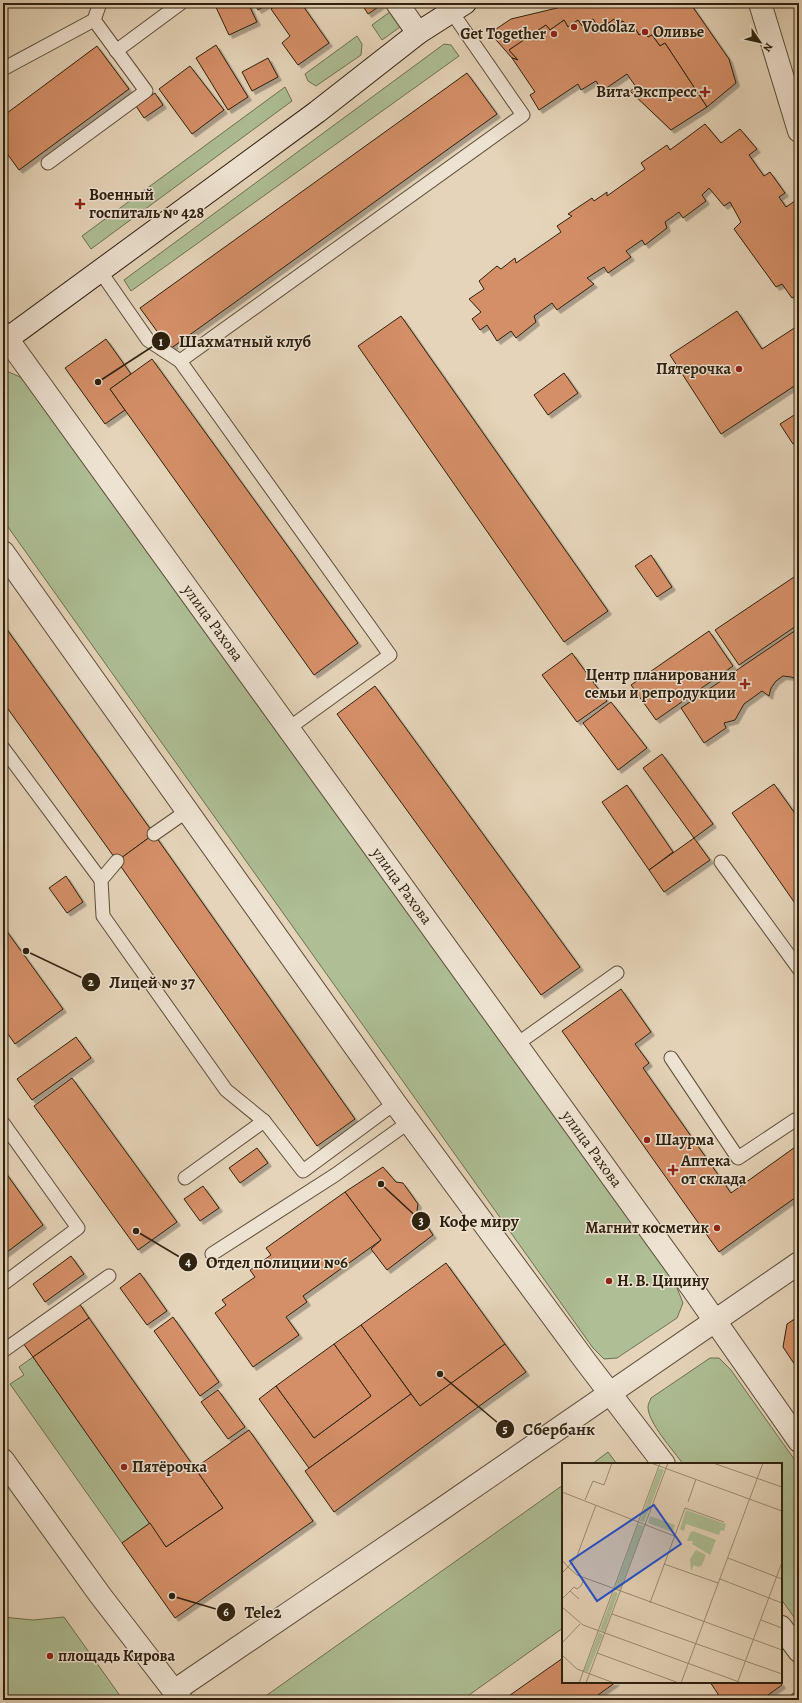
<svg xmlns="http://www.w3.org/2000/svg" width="802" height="1703" viewBox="0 0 802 1703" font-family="Alegreya,serif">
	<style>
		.green { fill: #aebe95; stroke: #6e7052 }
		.building { fill: #d58f68; stroke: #2e210e; filter: url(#shadow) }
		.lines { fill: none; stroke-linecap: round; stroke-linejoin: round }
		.lane-casing { stroke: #5c4e39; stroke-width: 15 }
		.street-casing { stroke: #5c4e39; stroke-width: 24 }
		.secondary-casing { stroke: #2e210e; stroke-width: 24 }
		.lane { stroke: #eee3d2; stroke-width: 13 }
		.street { stroke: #eee3d2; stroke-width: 22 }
		.secondary { stroke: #eee3d2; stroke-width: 22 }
		.poi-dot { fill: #8f2418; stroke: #eee3d2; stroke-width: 1.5 }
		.labels { text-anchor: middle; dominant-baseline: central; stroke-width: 3; stroke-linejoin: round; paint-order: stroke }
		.poi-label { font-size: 16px; font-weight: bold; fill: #2e210e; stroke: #eee3d2; text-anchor: start }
		.street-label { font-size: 16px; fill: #2e210e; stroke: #eee3d2 }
		.inset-road { fill: none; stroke: #9c8c75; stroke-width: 1 }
		.view { fill: #1d4ed8; fill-opacity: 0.15; stroke: #1d4ed8; stroke-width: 2 }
		.inset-edge { fill: none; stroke: #2e210e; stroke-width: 2 }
		.leader { fill: none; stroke: #2e210e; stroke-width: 1.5 }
		.callout-dot { fill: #2e210e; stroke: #eee3d2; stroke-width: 1.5 }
		.mark-label { font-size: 12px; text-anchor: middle; font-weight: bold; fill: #fff }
		.callout-label { font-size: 17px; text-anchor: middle; font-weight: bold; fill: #2e210e; stroke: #eee3d2; stroke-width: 3; stroke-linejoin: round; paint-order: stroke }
	</style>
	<defs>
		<filter id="shadow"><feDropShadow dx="3.5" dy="3.5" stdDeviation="0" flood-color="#0004"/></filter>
	</defs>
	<rect width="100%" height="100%" fill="#e5d4b9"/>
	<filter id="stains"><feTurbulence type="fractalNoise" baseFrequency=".005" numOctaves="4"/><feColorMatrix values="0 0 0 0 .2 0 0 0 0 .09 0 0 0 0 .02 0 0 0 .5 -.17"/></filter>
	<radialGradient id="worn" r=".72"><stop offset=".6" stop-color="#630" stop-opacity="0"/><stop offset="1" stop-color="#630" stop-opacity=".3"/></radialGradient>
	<g class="green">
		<path d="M 394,9 L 399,15 L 400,27 L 382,40 L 372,25 Z"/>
		<path d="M 357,36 L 362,44 L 361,55 L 316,86 L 308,81 L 305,74 Z"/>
		<path d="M 444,44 L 451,45 L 459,56 L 131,291 L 124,280 Z"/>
		<path d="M 285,87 L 292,101 L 91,249 L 82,236 Z"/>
		<path d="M 4,370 L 20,377 L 26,384 L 675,1283 L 683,1303 L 677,1318 L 617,1358 L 604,1359 L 593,1348 L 3,520 Z"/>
		<path d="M 33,1357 L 150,1523 L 122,1543 L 10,1384 L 24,1375 L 19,1367 Z"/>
		<path d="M 710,1358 L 719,1358 L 731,1370 L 799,1466 L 799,1624 L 781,1599 L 781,1464 L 683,1464 C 674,1451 648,1423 648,1407 C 648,1404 650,1401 651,1398 Z"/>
		<path d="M 608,1452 L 617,1464 L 592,1464 Z"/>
		<path d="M 563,1485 L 563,1628 L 462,1700 L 260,1700 Z"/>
		<path d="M 3,1617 L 33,1620 L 64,1617 L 123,1700 L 3,1700 L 3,1659 L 7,1656 L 3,1650 Z"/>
	</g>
	<g class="building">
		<path d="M 214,3 L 248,3 L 257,22 L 229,35 Z"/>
		<path d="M 254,3 L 270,3 L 258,10 Z"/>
		<path d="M 279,3 L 293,3 L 294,5 L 301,3 L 329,43 L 298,65 L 282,43 L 290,36 L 271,9 Z"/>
		<path d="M 361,3 L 384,3 L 368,14 Z"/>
		<path d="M 578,3 L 690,3 L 729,59 L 736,83 L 707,107 L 665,43 L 660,46 L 652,35 L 648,37 L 644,32 L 639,35 L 634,26 L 629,29 L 623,21 L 617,24 L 614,19 L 606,25 L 604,22 L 598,27 L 593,19 L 582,26 L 578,20 L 568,27 L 564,20 L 550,30 L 546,25 L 509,50 L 518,60 L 512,58 L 490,33 L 511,19 Z"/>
		<path d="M 593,19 L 598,27 L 604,22 L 606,25 L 614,19 L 617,24 L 623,21 L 629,29 L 634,26 L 639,35 L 644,32 L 648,37 L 652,35 L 660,46 L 665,43 L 707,107 L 671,130 L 630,91 L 636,87 L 627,74 L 602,91 L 596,81 L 581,90 L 578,84 L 539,110 L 530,95 L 535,92 L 512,58 L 518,60 L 509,50 L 546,25 L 550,30 L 564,20 L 568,27 L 578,20 L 582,26 Z"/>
		<path d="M 216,45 L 248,97 L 228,110 L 196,58 Z"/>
		<path d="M 97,46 L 129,89 L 19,170 L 3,148 L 3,116 Z"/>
		<path d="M 268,58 L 278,77 L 252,91 L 242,72 Z"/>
		<path d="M 190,66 L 224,110 L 192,134 L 159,89 Z"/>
		<path d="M 467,73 L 497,114 L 170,349 L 140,308 Z"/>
		<path d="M 155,93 L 163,105 L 144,118 L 136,106 Z"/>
		<path d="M 705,124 L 721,143 L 740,129 L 757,149 L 749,155 L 764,176 L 770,172 L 785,193 L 779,197 L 786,207 L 795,201 L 799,206 L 799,293 L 792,298 L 782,284 L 776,287 L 734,229 L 741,222 L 730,202 L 724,206 L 709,188 L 702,195 L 706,201 L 683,218 L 679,212 L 665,222 L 667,228 L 645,245 L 642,240 L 626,251 L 631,257 L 608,273 L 604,267 L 587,278 L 594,284 L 557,310 L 552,303 L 534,316 L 536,322 L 516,338 L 511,331 L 497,341 L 487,325 L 480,330 L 472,319 L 481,312 L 469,299 L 484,289 L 479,281 L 497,266 L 501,269 L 515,258 L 516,263 L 561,232 L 557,226 L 572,216 L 568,214 L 592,198 L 594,201 L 607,192 L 607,196 L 645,169 L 641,163 L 667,145 L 670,150 Z"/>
		<path d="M 737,311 L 762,349 L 799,325 L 799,383 L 721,434 L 670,355 Z"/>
		<path d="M 401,316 L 608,611 L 564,642 L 358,346 Z"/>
		<path d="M 106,339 L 131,374 L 110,389 L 125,410 L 105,424 L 65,368 Z"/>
		<path d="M 152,359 L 358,643 L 314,675 L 110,389 Z"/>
		<path d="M 564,373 L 578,393 L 548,415 L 534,395 Z"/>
		<path d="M 799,412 L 799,441 L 793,444 L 780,424 Z"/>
		<path d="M 651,555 L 672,587 L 657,597 L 635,566 Z"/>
		<path d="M 797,575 L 799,578 L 799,624 L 739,665 L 715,630 Z"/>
		<path d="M 3,624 L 154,834 L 117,861 L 3,702 Z"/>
		<path d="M 799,628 L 799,680 L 791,677 L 783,676 L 776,681 L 771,688 L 769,696 L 762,691 L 744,704 L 735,720 L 724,723 L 726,728 L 704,743 L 681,708 Z"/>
		<path d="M 709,631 L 733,666 L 656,720 L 631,685 Z"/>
		<path d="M 572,653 L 607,701 L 577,722 L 542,675 Z"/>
		<path d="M 375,686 L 580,967 L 541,995 L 337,714 Z"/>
		<path d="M 611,702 L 647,748 L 618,770 L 583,723 Z"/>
		<path d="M 662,754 L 713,824 L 694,838 L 643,768 Z"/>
		<path d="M 774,784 L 799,819 L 799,909 L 732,813 Z"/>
		<path d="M 627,785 L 673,852 L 649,870 L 602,802 Z"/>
		<path d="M 154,834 L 355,1119 L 317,1146 L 117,861 Z"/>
		<path d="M 694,838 L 710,860 L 664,892 L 649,870 Z"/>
		<path d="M 66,876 L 83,902 L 67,913 L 49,888 Z"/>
		<path d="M 3,926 L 63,1009 L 15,1044 L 3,1027 Z"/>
		<path d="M 621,989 L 651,1032 L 635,1044 L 649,1063 L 643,1068 L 731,1193 L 798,1145 L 799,1146 L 799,1195 L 719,1252 L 562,1031 Z"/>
		<path d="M 76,1037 L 91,1058 L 32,1100 L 17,1079 Z"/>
		<path d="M 72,1078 L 177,1222 L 138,1250 L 34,1106 Z"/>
		<path d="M 257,1148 L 268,1163 L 240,1183 L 229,1168 Z"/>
		<path d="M 383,1167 L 396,1182 L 403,1183 L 418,1204 L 417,1211 L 433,1235 L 387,1270 L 371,1249 L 381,1240 L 345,1192 Z"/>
		<path d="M 3,1169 L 43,1225 L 3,1255 Z"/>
		<path d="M 203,1186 L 219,1208 L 200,1221 L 184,1199 Z"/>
		<path d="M 345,1192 L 381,1240 L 303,1296 L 307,1302 L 286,1317 L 299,1335 L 253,1367 L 215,1313 L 226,1305 L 222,1300 L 255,1277 L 250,1270 L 271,1255 L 266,1248 Z"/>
		<path d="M 71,1256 L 84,1274 L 45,1302 L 33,1284 Z"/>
		<path d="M 446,1263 L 505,1344 L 420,1406 L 361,1325 Z"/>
		<path d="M 140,1273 L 167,1311 L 147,1325 L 120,1288 Z"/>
		<path d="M 79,1303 L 89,1318 L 33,1357 L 23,1343 Z"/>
		<path d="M 799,1316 L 799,1371 L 783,1347 L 787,1324 Z"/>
		<path d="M 173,1317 L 219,1382 L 200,1396 L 154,1331 Z"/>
		<path d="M 89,1318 L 223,1508 L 166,1547 L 33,1357 Z"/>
		<path d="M 361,1325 L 411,1394 L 309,1468 L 259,1399 L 276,1386 L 314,1438 L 371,1396 L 334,1344 Z"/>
		<path d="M 334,1344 L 371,1396 L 314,1438 L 276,1386 Z"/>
		<path d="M 505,1344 L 526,1372 L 334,1512 L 305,1471 L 411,1394 L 420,1406 Z"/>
		<path d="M 218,1390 L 245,1427 L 228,1439 L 201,1402 Z"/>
		<path d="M 249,1430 L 313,1521 L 175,1618 L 122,1543 L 150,1523 L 166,1547 L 223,1508 L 195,1468 Z"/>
		<path d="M 563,1658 L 563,1682 L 616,1682 L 591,1700 L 503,1700 Z"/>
		<path d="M 710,1682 L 780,1682 L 782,1685 L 761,1700 L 722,1700 Z"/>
	</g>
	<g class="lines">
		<defs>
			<g id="lane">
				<path d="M 116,51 L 181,3"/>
				<path d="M 3,69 L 94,20 L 100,3"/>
				<path d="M 48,163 L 146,91 L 94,20"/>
				<path d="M 100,271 L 148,340 L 180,361 L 390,655 L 289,728"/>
				<path d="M 180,361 L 523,115 L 451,11"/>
				<path d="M 3,748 L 101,880"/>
				<path d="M 154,834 L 187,811"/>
				<path d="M 117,861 L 101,880 L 103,916 L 226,1090 L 264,1121 L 303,1171 L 395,1103"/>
				<path d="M 721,862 L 799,969"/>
				<path d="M 517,1044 L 617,973"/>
				<path d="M 671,1058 L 738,1158 L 795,1120"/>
				<path d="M 3,1123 L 78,1228 L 3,1284"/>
				<path d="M 185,1178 L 264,1121"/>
				<path d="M 212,1254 L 335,1175 L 409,1122"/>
				<path d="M 3,1351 L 109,1276"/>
				<path d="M 796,1700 L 799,1698"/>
			</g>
			<g id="street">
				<path d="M 397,3 L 418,33"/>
				<path d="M 760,3 L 799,131"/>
				<path d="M 3,333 L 692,1288 L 799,1441"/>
				<path d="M 3,552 L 395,1103 L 586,1362 L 664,1464"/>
				<path d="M 3,1460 L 100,1595 L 181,1700"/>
				<path d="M 781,1627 L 799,1651"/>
				<path d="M 174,1691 L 436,1513 L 799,1263"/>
			</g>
			<path id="secondary" d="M 3,342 L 317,112 L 418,33 L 465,3"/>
		</defs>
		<use href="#lane" class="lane-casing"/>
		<use href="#street" class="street-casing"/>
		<use href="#secondary" class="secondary-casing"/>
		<use href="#lane" class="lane"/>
		<use href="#street" class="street"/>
		<use href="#secondary" class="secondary"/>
	</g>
	<g class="poi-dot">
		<circle cx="574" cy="27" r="4"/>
		<circle cx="645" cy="32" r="4"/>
		<circle cx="554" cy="34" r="4"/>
		<path d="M703 86h4v4h4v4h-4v4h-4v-4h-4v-4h4z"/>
		<path d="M78 198h4v4h4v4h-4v4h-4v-4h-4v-4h4z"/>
		<circle cx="739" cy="369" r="4"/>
		<path d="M743 678h4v4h4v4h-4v4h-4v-4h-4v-4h4z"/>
		<circle cx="647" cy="1140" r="4"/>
		<path d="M671 1164h4v4h4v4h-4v4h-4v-4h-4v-4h4z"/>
		<circle cx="717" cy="1228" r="4"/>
		<circle cx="609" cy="1281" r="4"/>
		<circle cx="124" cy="1467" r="4"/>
		<circle cx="50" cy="1656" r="4"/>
	</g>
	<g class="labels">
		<g class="poi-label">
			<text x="582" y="27">Vodolaz</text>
			<text x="653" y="32">Оливье</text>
			<text x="546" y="34" text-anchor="end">Get Together</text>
			<text x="697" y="92" text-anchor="end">Вита Экспресс</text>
			<text x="89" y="195">Военный<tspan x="89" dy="18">госпиталь № 428</tspan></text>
			<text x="731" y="369" text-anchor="end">Пятерочка</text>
			<text x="736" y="675" text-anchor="end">Центр планирования<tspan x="736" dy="18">семьи и репродукции</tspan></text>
			<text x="655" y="1140">Шаурма</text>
			<text x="681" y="1161">Аптека<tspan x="681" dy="18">от склада</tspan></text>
			<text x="709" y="1228" text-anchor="end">Магнит косметик</text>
			<text x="617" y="1281">Н. В. Цицину</text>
			<text x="132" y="1467">Пятёрочка</text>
			<text x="58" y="1656">площадь Кирова</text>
		</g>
		<g class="street-label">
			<text transform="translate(213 623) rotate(54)">улица Рахова</text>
			<text transform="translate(402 886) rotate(54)">улица Рахова</text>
			<text transform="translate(592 1149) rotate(54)">улица Рахова</text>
		</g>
	</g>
	<g transform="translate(562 1463)">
		<rect width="220" height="220" fill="#e5d4b9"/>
		<path d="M 97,5 L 102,7 L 82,59 L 78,58 ZM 124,47 L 164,61 L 162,68 L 159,67 L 157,72 L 124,61 L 122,68 L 118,66 ZM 88,53 L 113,62 L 111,69 L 86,60 ZM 76,61 L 82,63 L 58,127 L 53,125 ZM 131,68 L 154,77 L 148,92 L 130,81 L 131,78 L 125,78 L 128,70 ZM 134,87 L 144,92 L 140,102 L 137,104 L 132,102 L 129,108 L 128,96 ZM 52,128 L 56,130 L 42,169 L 38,167 ZM 37,169 L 41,172 L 26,209 L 22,208 Z" fill="#aebe95"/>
		<path class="inset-road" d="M 89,0 L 220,48M 151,0 L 220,24M 0,29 L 112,73M 23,37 L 31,18 L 42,22 L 50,0M 126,39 L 134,16M 34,42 L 15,93 L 6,104 L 15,112 L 220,187M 166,95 L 220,116M 0,97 L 6,104 L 0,110M 102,101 L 156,120M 158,116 L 220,140M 8,128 L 17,136M 0,136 L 12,124 L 15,126 L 19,123 L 22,116M 88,140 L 123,45 L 162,59M 0,144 L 21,162 L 180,220M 50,151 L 220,211M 199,157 L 220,165M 0,180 L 18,161M 35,190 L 117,220M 0,192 L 15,206 L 52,220M 176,218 L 220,99M 17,220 L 98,0M 24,220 L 106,0M 119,220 L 201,0"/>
		<path class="view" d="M 92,42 L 119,81 L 35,138 L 8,98 Z"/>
		<rect width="220" height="220" class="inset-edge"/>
	</g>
	<path class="leader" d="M98 382L161 341M26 951L91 982M381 1184L421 1221M136 1231L188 1262M440 1374L505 1429M172 1596L226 1612"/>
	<g class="callout-dot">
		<circle cx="98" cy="382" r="4"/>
		<circle cx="26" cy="951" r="4"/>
		<circle cx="381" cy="1184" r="4"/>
		<circle cx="136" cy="1231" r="4"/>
		<circle cx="440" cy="1374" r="4"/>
		<circle cx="172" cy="1596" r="4"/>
		<circle cx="161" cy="341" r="10"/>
		<circle cx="91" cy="982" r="10"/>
		<circle cx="421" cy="1221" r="10"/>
		<circle cx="188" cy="1262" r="10"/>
		<circle cx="505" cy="1429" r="10"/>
		<circle cx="226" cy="1612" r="10"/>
	</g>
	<g class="mark-label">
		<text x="161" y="346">1</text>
		<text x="91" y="986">2</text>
		<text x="421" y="1225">3</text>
		<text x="188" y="1266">4</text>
		<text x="505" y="1433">5</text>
		<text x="226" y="1616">6</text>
	</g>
	<g class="callout-label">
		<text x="245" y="347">Шахматный клуб</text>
		<text x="152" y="988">Лицей № 37</text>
		<text x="479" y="1227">Кофе миру</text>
		<text x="277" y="1268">Отдел полиции №6</text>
		<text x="559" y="1435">Сбербанк</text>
		<text x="263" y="1618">Tele2</text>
	</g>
	<rect width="802" height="1703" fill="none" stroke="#e5d4b9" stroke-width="16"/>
	<rect x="4" y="4" width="794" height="1695" fill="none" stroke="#2e210e" stroke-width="2"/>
	<rect x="8" y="8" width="786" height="1687" fill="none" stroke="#2e210e"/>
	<g transform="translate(760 42) rotate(124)" stroke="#eee3d2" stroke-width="3" paint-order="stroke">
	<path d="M0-3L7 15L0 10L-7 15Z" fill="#2e210e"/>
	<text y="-6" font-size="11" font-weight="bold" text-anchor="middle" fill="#2e210e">N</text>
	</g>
	<rect width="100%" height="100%" filter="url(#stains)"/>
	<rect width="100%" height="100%" fill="url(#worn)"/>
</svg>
